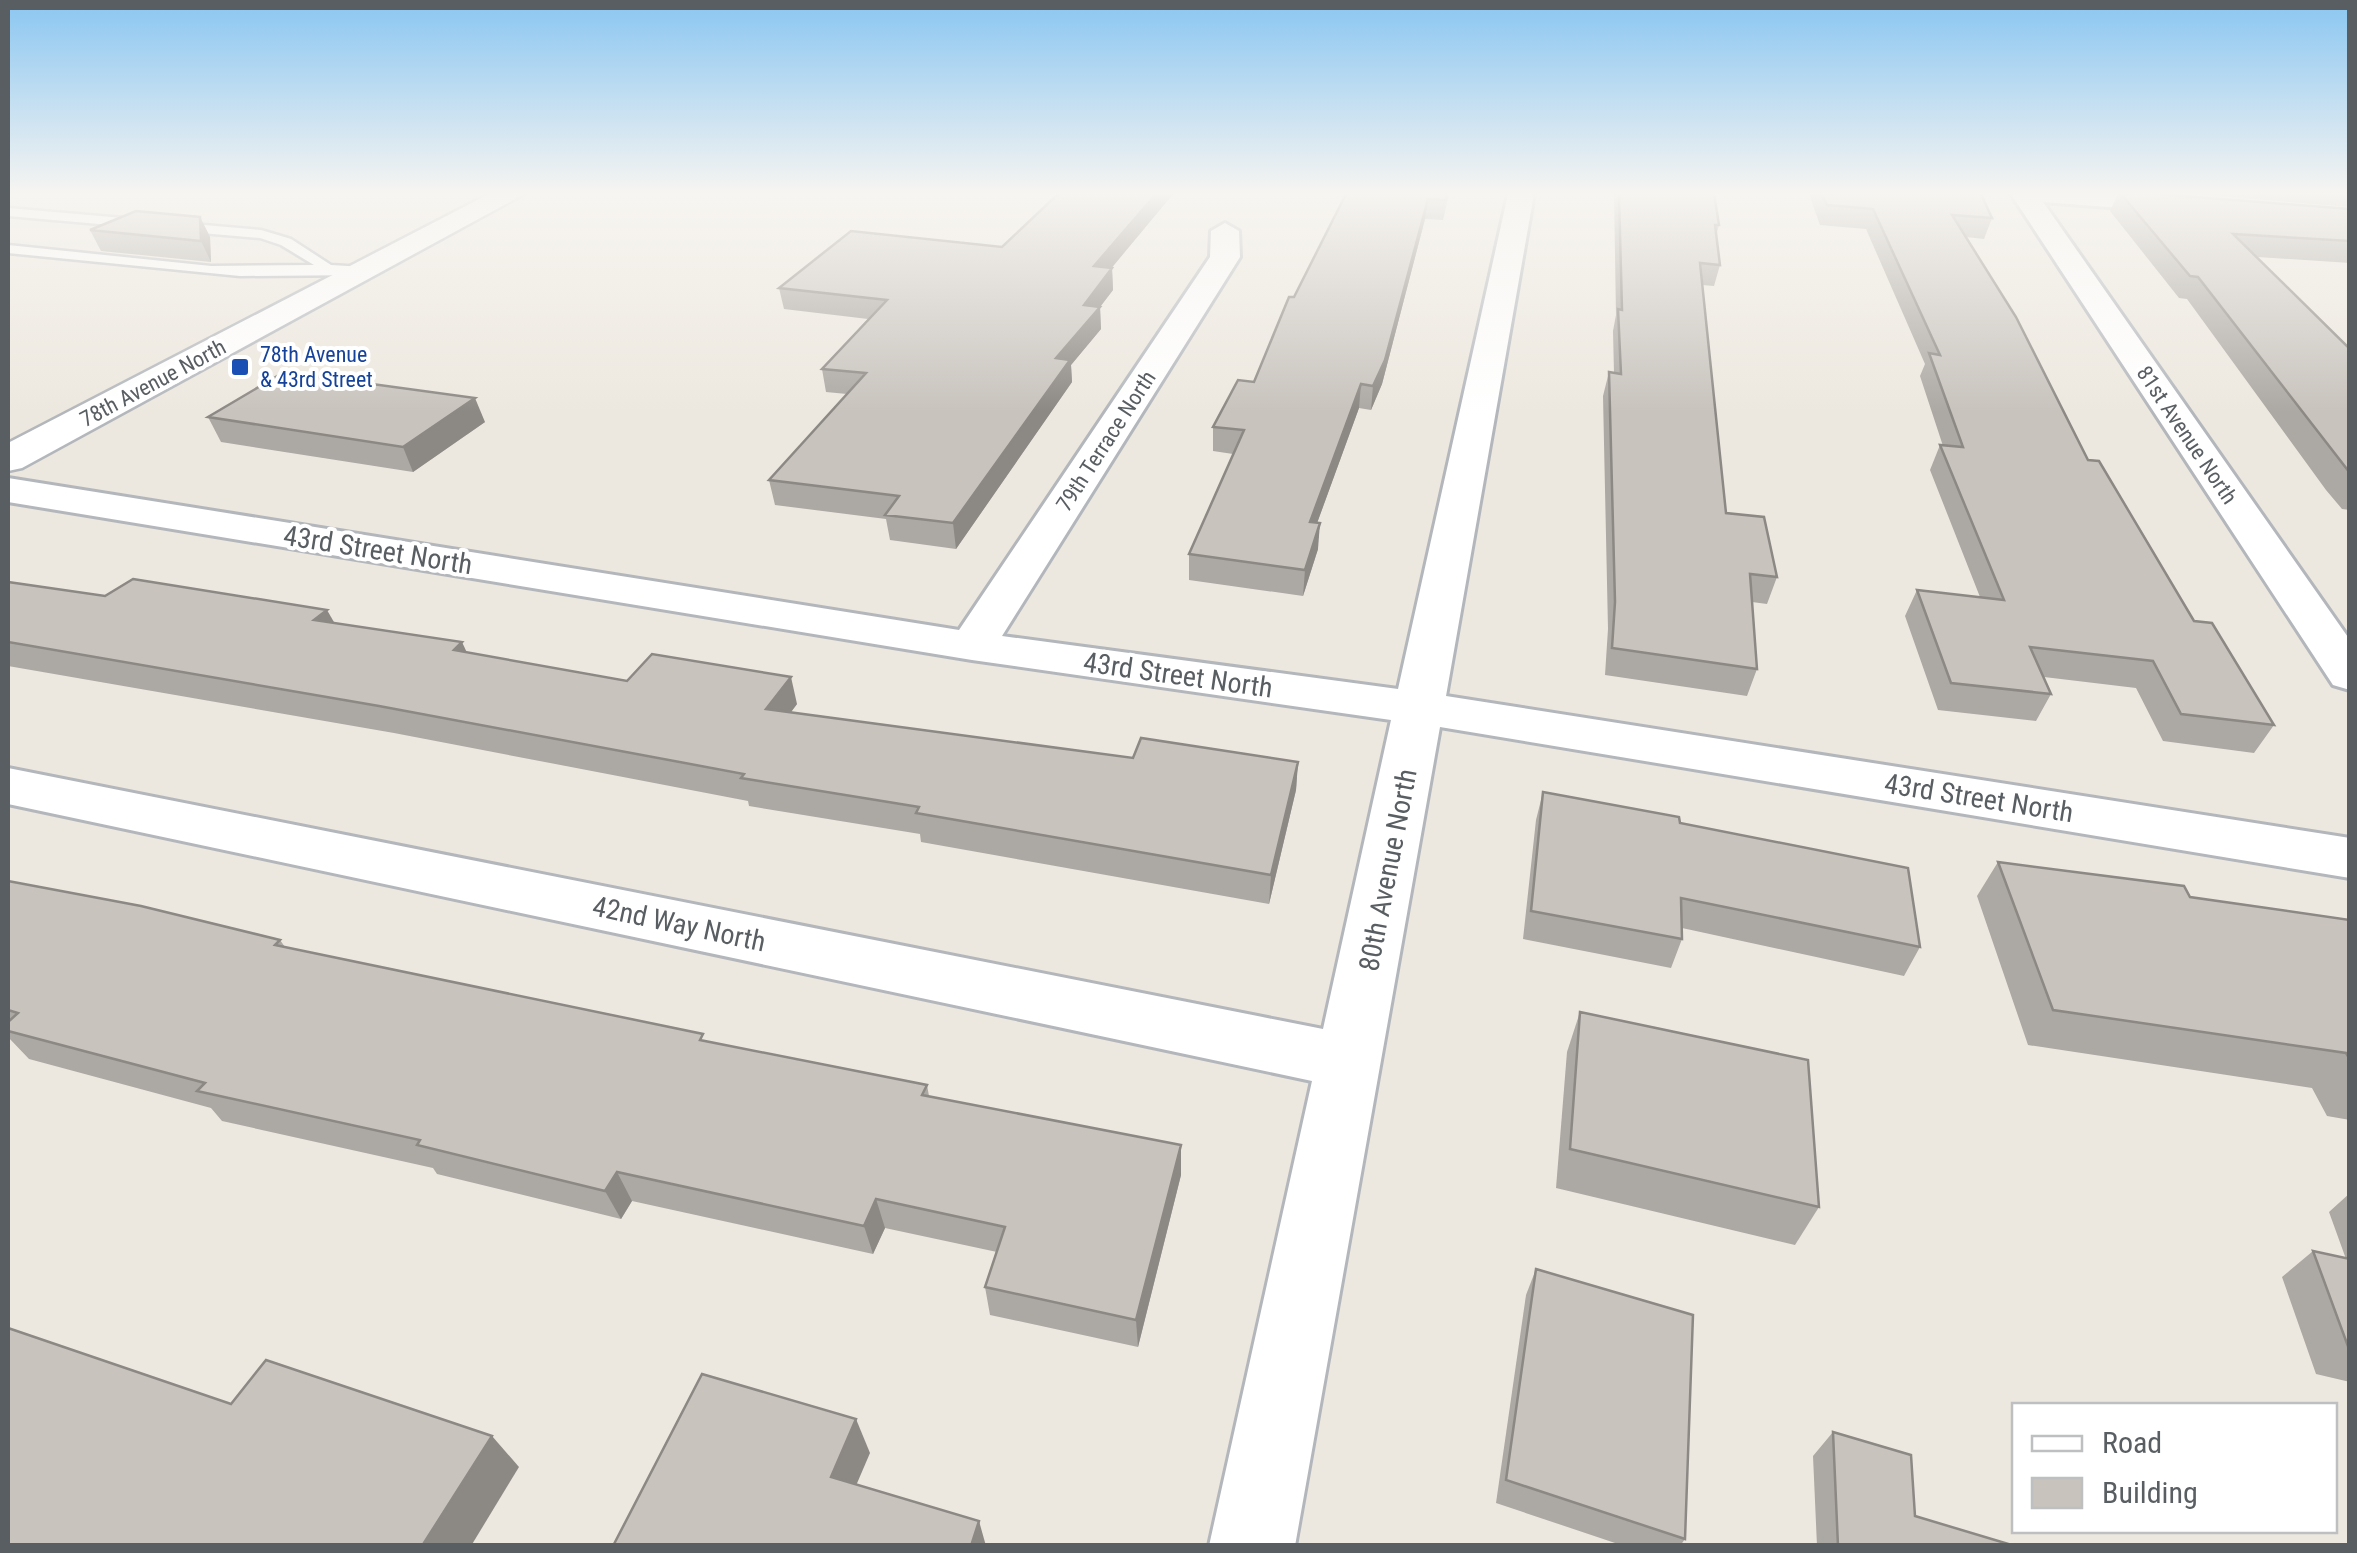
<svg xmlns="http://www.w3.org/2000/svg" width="2357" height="1553" viewBox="0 0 2357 1553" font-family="'Roboto Condensed',sans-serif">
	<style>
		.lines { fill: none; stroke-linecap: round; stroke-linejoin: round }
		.service-casing { stroke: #b3b7bc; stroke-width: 5 }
		.minor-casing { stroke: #b3b7bc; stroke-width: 6 }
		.tertiary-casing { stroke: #b3b7bc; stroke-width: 5 }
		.service { fill: #fff; fill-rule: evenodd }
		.minor { fill: #fff; fill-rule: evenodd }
		.tertiary { fill: #fff; fill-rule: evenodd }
		.wall { fill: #aca8a3 }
		.shaded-wall { fill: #8c8884 }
		.building { fill: #c8c3bd; stroke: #8c8884; stroke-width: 2.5 }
		.transit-dot { fill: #1a4fb4; stroke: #fff; stroke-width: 4 }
		.labels { text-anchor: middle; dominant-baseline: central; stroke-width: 8; stroke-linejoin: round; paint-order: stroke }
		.far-transit-label { font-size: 22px; fill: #164399; stroke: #fff; text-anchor: start }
		.far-street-label { font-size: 22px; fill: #595e62; stroke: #fff }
		.street-label { font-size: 28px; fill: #595e62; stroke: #fff }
	</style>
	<rect width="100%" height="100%" fill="#ede8df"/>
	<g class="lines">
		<defs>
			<path id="service" d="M 8,208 L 261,230 L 291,239 L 331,265 L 364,267 L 371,271 L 364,275 L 240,276 L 8,253 L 8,245 L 211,266 L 314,265 L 281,245 L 260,238 L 8,216 Z"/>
			<g id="minor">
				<path d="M 1508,194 L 1534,194 L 1446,696 L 2350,838 L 2350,878 L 1440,727 L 1295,1546 L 1209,1546 L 1312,1081 L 8,804 L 8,768 L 1323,1029 L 1391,720 L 972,660 L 8,502 L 8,478 L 959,630 L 1210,257 L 1211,231 L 1225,223 L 1239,231 L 1240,257 L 1002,636 L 1398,689 Z"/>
				<path d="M 2011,194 C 2043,194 2183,185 2200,205 L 2186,213 L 2043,202 L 2350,640 L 2350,690 L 2333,685 Z"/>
			</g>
			<path id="tertiary" d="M 489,194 L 524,194 L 22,468 L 8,471 L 8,443 Z"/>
		</defs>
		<use href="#service" class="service-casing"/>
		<use href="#minor" class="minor-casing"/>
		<use href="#tertiary" class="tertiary-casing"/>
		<use href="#service" class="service"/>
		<use href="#minor" class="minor"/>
		<use href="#tertiary" class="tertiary"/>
	</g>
	<g class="wall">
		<path d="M 1058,194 L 1173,194 L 1111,268 L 1112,268 L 1113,290 L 1100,307 L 1101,329 L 1071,365 L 1072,382 L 956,549 L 890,540 L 886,519 L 775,505 L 769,480 L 847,394 L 826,392 L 822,369 L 868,319 L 784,309 L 779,288 L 1002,247 Z"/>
		<path d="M 1346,194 L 1449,194 L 1443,220 L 1425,219 L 1382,384 L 1371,410 L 1359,408 L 1317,523 L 1318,549 L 1303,596 L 1189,580 L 1189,554 L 1233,454 L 1213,451 L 1213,427 L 1254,382 L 1294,297 Z"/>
		<path d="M 1614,194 L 1714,194 L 1719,225 L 1716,236 L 1720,265 L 1714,286 L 1702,285 L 1726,513 L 1777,577 L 1767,604 L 1752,602 L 1757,669 L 1747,696 L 1605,675 L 1608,629 L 1603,396 L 1609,372 L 1614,373 L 1613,331 L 1616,315 Z"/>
		<path d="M 1809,194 L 1981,194 L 1992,218 L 1984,239 L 1966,237 L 2088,460 L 2194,621 L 2274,725 L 2254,753 L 2163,741 L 2136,688 L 2044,677 L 2051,694 L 2036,721 L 1938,710 L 1905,616 L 1917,590 L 1980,597 L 1930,470 L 1940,445 L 1943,446 L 1920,376 L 1925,364 L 1866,229 L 1820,225 Z"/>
		<path d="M 2118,194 L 2157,194 L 2350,209 L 2350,263 L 2257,257 L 2350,349 L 2350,510 L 2342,509 L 2326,490 L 2187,299 L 2179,298 L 2110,211 Z"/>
		<path d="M 2194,194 L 2350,194 L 2350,207 Z"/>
		<path d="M 200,217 L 210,237 L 211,262 L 101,251 L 90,230 Z"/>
		<path d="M 208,417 L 485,422 L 413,472 L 221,442 Z"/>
		<path d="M 8,582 L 105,596 L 335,623 L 467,652 L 627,681 L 797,704 L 791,712 L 1133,758 L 1298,762 L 1296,790 L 1269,904 L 921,842 L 920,834 L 749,806 L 748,801 L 394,733 L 8,666 Z"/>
		<path d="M 1543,792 L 1680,823 L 1920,947 L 1904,976 L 1682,928 L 1682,939 L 1671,968 L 1523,939 L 1536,820 Z"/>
		<path d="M 1998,862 L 2190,897 L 2350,920 L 2350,1120 L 2327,1116 L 2312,1088 L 2028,1045 L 1977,896 Z"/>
		<path d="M 8,881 L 280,940 L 285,947 L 706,1041 L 927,1085 L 929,1096 L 1181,1175 L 1138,1347 L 990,1315 L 985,1287 L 997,1252 L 885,1228 L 873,1254 L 632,1201 L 621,1219 L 437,1174 L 433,1168 L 222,1121 L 211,1108 L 29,1059 L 8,1037 Z"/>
		<path d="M 1580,1012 L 1819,1207 L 1795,1245 L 1556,1188 L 1567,1052 Z"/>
		<path d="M 2350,1193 L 2350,1382 L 2316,1374 L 2282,1277 L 2313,1251 L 2346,1259 L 2329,1212 Z"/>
		<path d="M 1536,1269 L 1685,1539 L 1680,1546 L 1624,1546 L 1496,1503 L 1526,1295 Z"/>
		<path d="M 1833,1432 L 1915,1516 L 2015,1546 L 1817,1546 L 1813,1456 Z"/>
	</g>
	<g class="shaded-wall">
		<path d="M 1156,194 L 1173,194 L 1095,288 L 1094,266 Z"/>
		<path d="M 1428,199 L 1425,219 L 1382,384 L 1371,410 L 1373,386 Z"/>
		<path d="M 200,217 L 210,237 L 211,262 L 201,241 Z"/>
		<path d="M 1112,268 L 1113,290 L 1100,307 L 1101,329 L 1071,365 L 1072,382 L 956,549 L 953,523 L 1056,358 L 1084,305 Z"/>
		<path d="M 1361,384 L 1359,408 L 1308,548 L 1310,522 Z"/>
		<path d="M 475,398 L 485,422 L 413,472 L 403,447 Z"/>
		<path d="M 1320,523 L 1318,549 L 1303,596 L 1305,570 Z"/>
		<path d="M 327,610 L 342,636 L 314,620 Z"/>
		<path d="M 462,642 L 475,670 L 454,650 Z"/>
		<path d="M 791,677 L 797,704 L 773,736 L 766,709 Z"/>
		<path d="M 1298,762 L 1296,790 L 1269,904 L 1271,875 Z"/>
		<path d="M 1181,1145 L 1181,1175 L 1138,1347 L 1136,1320 Z"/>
		<path d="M 617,1172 L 632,1201 L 621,1219 L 605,1191 Z"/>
		<path d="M 876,1199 L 885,1228 L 873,1254 L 864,1226 Z"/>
		<path d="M 856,1419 L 870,1453 L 846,1509 L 831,1477 Z"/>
		<path d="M 492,1436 L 519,1467 L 471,1546 L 422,1546 Z"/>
		<path d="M 979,1521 L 986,1546 L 971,1546 Z"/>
	</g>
	<g class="building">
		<path d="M 1058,194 L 1156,194 L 1094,266 L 1112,268 L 1084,305 L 1100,307 L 1056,358 L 1070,360 L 953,523 L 885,515 L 899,496 L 769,480 L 866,373 L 822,369 L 887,300 L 779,288 L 851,231 L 1002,247 Z"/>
		<path d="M 1346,194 L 1447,194 L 1446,200 L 1428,199 L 1385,360 L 1373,386 L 1361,384 L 1310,522 L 1320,523 L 1305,570 L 1189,554 L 1244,430 L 1213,427 L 1238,380 L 1254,382 L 1289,297 L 1294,297 Z"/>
		<path d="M 1619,194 L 1714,194 L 1719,225 L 1715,225 L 1720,265 L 1700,263 L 1726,513 L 1764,517 L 1777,577 L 1750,574 L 1757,669 L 1612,648 L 1615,602 L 1609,372 L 1621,374 L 1618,309 L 1622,310 Z"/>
		<path d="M 1822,194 L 1981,194 L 1992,218 L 1952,215 L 2016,317 L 2088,460 L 2099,461 L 2194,621 L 2212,623 L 2274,725 L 2181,714 L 2153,661 L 2030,647 L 2051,694 L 1951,683 L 1917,590 L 2004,600 L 1940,445 L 1963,447 L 1929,353 L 1940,355 L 1873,209 L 1827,205 Z"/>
		<path d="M 2121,194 L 2157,194 L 2350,209 L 2350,241 L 2233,234 L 2350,349 L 2350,473 L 2198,277 L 2190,276 Z"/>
		<path d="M 136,211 L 200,217 L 201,241 L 90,230 Z"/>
		<path d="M 284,372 L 475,398 L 403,447 L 208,417 Z"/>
		<path d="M 133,579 L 327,610 L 314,620 L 462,642 L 454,650 L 627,681 L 652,654 L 791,677 L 766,709 L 1133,758 L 1141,738 L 1298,762 L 1271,875 L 916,813 L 919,807 L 741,778 L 744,774 L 379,706 L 8,642 L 8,582 L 105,596 Z"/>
		<path d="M 1543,792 L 1679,817 L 1680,823 L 1908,868 L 1920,947 L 1681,898 L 1682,939 L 1531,911 Z"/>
		<path d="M 1998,862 L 2184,886 L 2190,897 L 2350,920 L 2350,1060 L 2346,1053 L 2053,1010 Z"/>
		<path d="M 8,881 L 141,906 L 280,940 L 275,945 L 703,1034 L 700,1040 L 927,1085 L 922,1095 L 1181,1145 L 1136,1320 L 985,1287 L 1005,1227 L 876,1199 L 864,1226 L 617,1172 L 605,1191 L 417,1145 L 420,1140 L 197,1091 L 205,1083 L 8,1031 L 8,1022 L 18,1013 L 8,1010 Z"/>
		<path d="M 1580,1012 L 1808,1060 L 1819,1207 L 1570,1149 Z"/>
		<path d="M 2313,1251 L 2350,1259 L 2350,1350 L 2349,1349 Z"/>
		<path d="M 1536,1269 L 1693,1315 L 1685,1539 L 1506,1480 Z"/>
		<path d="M 8,1328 L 231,1404 L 266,1360 L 492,1436 L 422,1546 L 8,1546 Z"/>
		<path d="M 702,1374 L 856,1419 L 831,1477 L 979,1521 L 971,1546 L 613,1546 Z"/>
		<path d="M 1833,1432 L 1911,1455 L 1915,1516 L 2015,1546 L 1838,1546 Z"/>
	</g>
	<linearGradient id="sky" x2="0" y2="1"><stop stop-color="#8ac6f1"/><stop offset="0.47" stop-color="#f7f5f1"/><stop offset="1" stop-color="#f7f5f1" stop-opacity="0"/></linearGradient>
	<rect width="2357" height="412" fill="url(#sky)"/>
	<rect class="transit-dot" x="230" y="357" width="20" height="20" rx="5"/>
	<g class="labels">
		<g class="far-transit-label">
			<text x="260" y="354">78th Avenue<tspan x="260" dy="25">&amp; 43rd Street</tspan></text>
		</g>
		<g class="far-street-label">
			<text transform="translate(153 383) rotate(-28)">78th Avenue North</text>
			<text transform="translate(2187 435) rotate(56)">81st Avenue North</text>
			<text transform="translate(1106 441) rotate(-57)">79th Terrace North</text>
		</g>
		<g class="street-label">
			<text transform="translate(378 550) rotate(9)">43rd Street North</text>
			<text transform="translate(1178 675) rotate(8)">43rd Street North</text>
			<text transform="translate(1979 798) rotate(9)">43rd Street North</text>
			<text transform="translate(1388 870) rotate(-79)">80th Avenue North</text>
			<text transform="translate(679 924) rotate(12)">42nd Way North</text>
		</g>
	</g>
	<rect width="2357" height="1553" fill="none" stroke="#595e62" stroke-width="20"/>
	<rect x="2012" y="1403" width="325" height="130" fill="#ffffff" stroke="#bdbfc0" stroke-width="2.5"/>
	<rect x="2032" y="1436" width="50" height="15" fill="#ffffff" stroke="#bdbfc0" stroke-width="2.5"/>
	<text x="2102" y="1453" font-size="30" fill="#595e62">Road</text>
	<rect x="2032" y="1478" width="50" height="30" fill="#c8c3bd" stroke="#bdbfc0" stroke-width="2.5"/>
	<text x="2102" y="1503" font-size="30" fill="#595e62">Building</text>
</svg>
